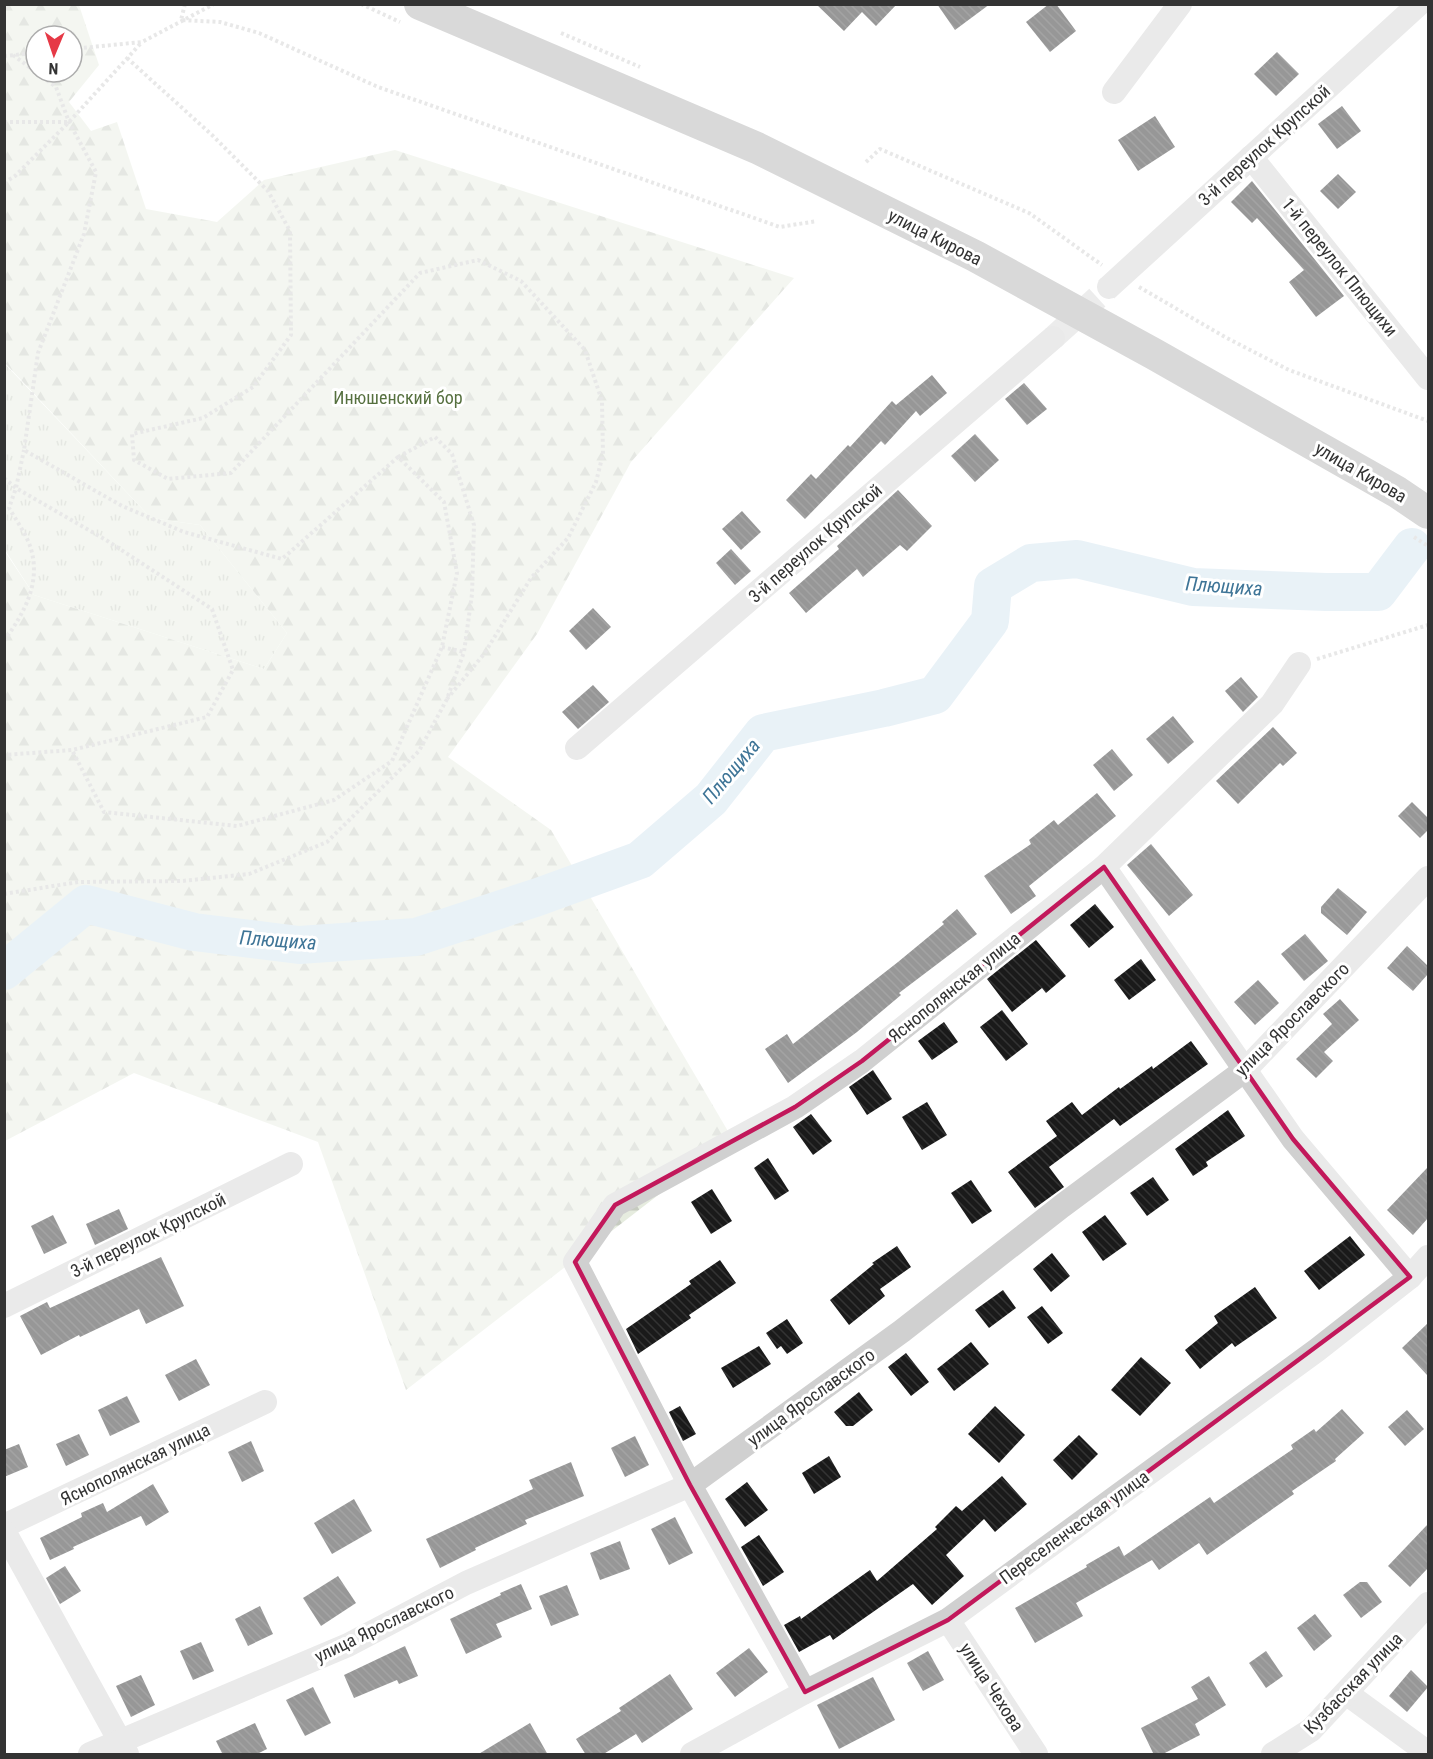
<svg xmlns="http://www.w3.org/2000/svg" width="1433" height="1759" viewBox="0 0 1433 1759" font-family="'Roboto Condensed',sans-serif">
	<style>
		.grass { fill: url(#grass-tufts) }
		.forest { fill: url(#forest-firs); fill-rule: evenodd }
		.lines { fill: none; stroke-linecap: round; stroke-linejoin: round }
		.river { stroke: #cfe2ee; stroke-width: 38 }
		.building { fill: url(#building-back-hatch) }
		.minor-tunnel { stroke: #d6d6d6; stroke-width: 24; stroke-dasharray: 24 12; stroke-linecap: butt }
		.path { stroke: #cdcdcd; stroke-width: 4; stroke-dasharray: 3 3; stroke-linecap: butt }
		.minor { stroke: #d0d0d0; stroke-width: 24 }
		.path-bridge { stroke: #cdcdcd; stroke-width: 4; stroke-dasharray: 3 3; stroke-linecap: butt }
		.major-bridge { stroke: #ababab; stroke-width: 32 }
		.marked { fill: none; stroke: #c2185b; stroke-width: 4.5; stroke-linejoin: round }
		.labels { text-anchor: middle; dominant-baseline: central; stroke-width: 6; stroke-linejoin: round; paint-order: stroke }
		.street-label { font-size: 18px; fill: #333; stroke: #fff }
		.park-label { font-size: 18px; fill: #56703f; stroke: #fff }
		.water-label { font-size: 20px; font-style: italic; fill: #3f7597; stroke: #fff }
	</style>
	<defs>
		<pattern id="grass-tufts" width="24" height="20" patternUnits="userSpaceOnUse" patternTransform="scale(1.5)"><rect width="24" height="20" fill="#e6ecdf"/><path d="M3 7l-1-3M5 7V3M7 7l1-3M15 17l-1-3M17 17v-4M19 17l1-3" fill="none" stroke="#c6cbc0"/></pattern>
		<pattern id="forest-firs" width="22" height="20" patternUnits="userSpaceOnUse" patternTransform="scale(1.5)"><rect width="22" height="20" fill="#e6ecdf"/><path d="M5 1l3.5 6h-7zM16 11l3.5 6h-7z" fill="#c6cbc0"/></pattern>
		<pattern id="building-back-hatch" width="6" height="6" patternUnits="userSpaceOnUse" patternTransform="scale(1.5)"><rect width="6" height="6" fill="#1a1a1a"/><path d="M-1 5l2 2M0 0l6 6M5-1l2 2" fill="none" stroke="#333"/></pattern>
	</defs>
	<rect width="100%" height="100%" fill="#fff"/>
	<path class="grass" d="M 4,363 L 151,518 L 200,525 L 287,633 L 264,669 L 34,595 L 5,550 Z"/>
	<path class="forest" d="M 5,5 L 79,5 L 99,65 L 69,102 L 91,131 L 117,122 L 146,209 L 217,222 L 264,180 L 395,150 L 794,278 L 631,462 L 537,634 L 448,757 L 551,830 L 732,1138 L 406,1390 L 318,1142 L 134,1073 L 5,1141 L 4,550 L 34,595 L 264,669 L 287,633 L 200,525 L 151,518 L 5,363 ZM 36,36 L 72,36 L 72,72 L 36,72 Z"/>
	<g class="lines">
		<path class="river" d="M 4,971 L 86,904 L 194,932 L 299,945 L 416,937 L 538,897 L 640,860 L 711,799 L 763,733 L 884,708 L 935,695 L 990,621 L 993,586 L 1031,563 L 1077,559 L 1193,587 L 1326,592 L 1378,592 L 1412,547"/>
	</g>
	<g class="building">
		<path d="M 816,4 L 897,4 L 876,26 L 862,12 L 844,31 Z"/>
		<path d="M 937,4 L 990,4 L 955,30 Z"/>
		<path d="M 1049,4 L 1056,4 L 1076,31 L 1050,52 L 1026,22 Z"/>
		<path d="M 1277,52 L 1299,74 L 1276,96 L 1254,74 Z"/>
		<path d="M 1342,106 L 1361,131 L 1337,149 L 1318,124 Z"/>
		<path d="M 1155,116 L 1175,147 L 1138,171 L 1118,140 Z"/>
		<path d="M 1338,174 L 1356,192 L 1338,209 L 1320,191 Z"/>
		<path d="M 1252,181 L 1344,296 L 1316,317 L 1289,282 L 1304,270 L 1257,218 L 1252,223 L 1231,202 Z"/>
		<path d="M 932,375 L 947,393 L 920,416 L 916,411 L 885,445 L 881,441 L 805,519 L 786,500 L 811,474 L 816,479 L 848,445 L 850,447 L 892,401 L 896,405 Z"/>
		<path d="M 1024,383 L 1047,409 L 1027,425 L 1005,399 Z"/>
		<path d="M 975,434 L 999,460 L 975,482 L 951,456 Z"/>
		<path d="M 898,490 L 932,526 L 907,551 L 900,545 L 863,577 L 857,569 L 806,613 L 789,593 L 839,549 L 837,546 Z"/>
		<path d="M 742,511 L 761,532 L 741,550 L 722,529 Z"/>
		<path d="M 731,549 L 751,571 L 735,585 L 716,563 Z"/>
		<path d="M 593,608 L 611,627 L 586,650 L 569,631 Z"/>
		<path d="M 1241,677 L 1258,697 L 1243,712 L 1225,691 Z"/>
		<path d="M 593,685 L 609,702 L 578,729 L 562,712 Z"/>
		<path d="M 1173,716 L 1194,742 L 1168,764 L 1146,739 Z"/>
		<path d="M 1273,727 L 1297,753 L 1283,766 L 1280,763 L 1238,804 L 1216,781 Z"/>
		<path d="M 1112,749 L 1133,775 L 1114,791 L 1093,765 Z"/>
		<path d="M 1097,793 L 1116,816 L 1029,886 L 1036,896 L 1011,914 L 984,876 L 1031,844 L 1029,840 L 1054,820 L 1058,825 Z"/>
		<path d="M 1412,802 L 1428,818 L 1428,830 L 1420,838 L 1398,816 Z"/>
		<path d="M 1151,844 L 1193,895 L 1169,916 L 1127,865 Z"/>
		<path d="M 1338,888 L 1367,912 L 1347,935 L 1321,913 L 1321,907 Z"/>
		<path d="M 1095,904 L 1114,927 L 1089,948 L 1070,925 Z"/>
		<path d="M 957,909 L 977,934 L 899,993 L 901,995 L 857,1032 L 788,1083 L 765,1049 L 787,1034 L 793,1044 L 898,962 L 944,924 L 942,922 Z"/>
		<path d="M 1305,934 L 1328,961 L 1304,981 L 1281,954 Z"/>
		<path d="M 1036,940 L 1066,976 L 1046,993 L 1042,988 L 1012,1012 L 987,979 Z"/>
		<path d="M 1407,946 L 1428,966 L 1428,974 L 1413,991 L 1387,968 Z"/>
		<path d="M 1141,959 L 1156,980 L 1129,1000 L 1114,980 Z"/>
		<path d="M 1258,980 L 1279,1003 L 1255,1025 L 1234,1002 Z"/>
		<path d="M 1340,999 L 1359,1020 L 1324,1052 L 1333,1061 L 1316,1078 L 1296,1059 L 1332,1024 L 1323,1014 Z"/>
		<path d="M 1002,1010 L 1028,1044 L 1006,1061 L 980,1027 Z"/>
		<path d="M 944,1022 L 958,1042 L 932,1060 L 918,1041 Z"/>
		<path d="M 1191,1041 L 1208,1064 L 1120,1126 L 1114,1119 L 1049,1167 L 1064,1187 L 1035,1208 L 1008,1172 L 1057,1136 L 1046,1121 L 1072,1102 L 1082,1115 L 1119,1087 L 1120,1089 L 1152,1066 L 1153,1069 Z"/>
		<path d="M 873,1070 L 892,1099 L 867,1115 L 849,1087 Z"/>
		<path d="M 927,1102 L 947,1135 L 922,1150 L 902,1117 Z"/>
		<path d="M 1228,1110 L 1245,1136 L 1206,1162 L 1208,1166 L 1193,1176 L 1175,1149 Z"/>
		<path d="M 811,1114 L 832,1141 L 813,1155 L 793,1127 Z"/>
		<path d="M 768,1158 L 789,1191 L 775,1200 L 754,1168 Z"/>
		<path d="M 1428,1167 L 1428,1218 L 1413,1235 L 1387,1210 Z"/>
		<path d="M 1153,1177 L 1169,1200 L 1147,1216 L 1130,1193 Z"/>
		<path d="M 971,1180 L 992,1211 L 972,1224 L 951,1193 Z"/>
		<path d="M 712,1189 L 732,1221 L 711,1234 L 691,1202 Z"/>
		<path d="M 119,1209 L 128,1229 L 95,1245 L 86,1224 Z"/>
		<path d="M 53,1215 L 67,1243 L 44,1254 L 31,1226 Z"/>
		<path d="M 1105,1215 L 1127,1244 L 1103,1261 L 1082,1232 Z"/>
		<path d="M 1350,1236 L 1365,1255 L 1319,1290 L 1304,1271 Z"/>
		<path d="M 897,1246 L 911,1267 L 880,1289 L 885,1296 L 849,1325 L 830,1300 L 874,1264 L 872,1263 Z"/>
		<path d="M 1052,1253 L 1070,1276 L 1051,1292 L 1033,1269 Z"/>
		<path d="M 161,1257 L 184,1306 L 146,1324 L 139,1309 L 80,1337 L 79,1335 L 41,1355 L 20,1316 L 47,1302 L 50,1308 Z"/>
		<path d="M 720,1260 L 736,1283 L 689,1315 L 691,1318 L 638,1354 L 626,1329 L 691,1284 L 689,1281 Z"/>
		<path d="M 1255,1287 L 1277,1318 L 1235,1347 L 1232,1343 L 1200,1369 L 1185,1350 L 1218,1323 L 1214,1316 Z"/>
		<path d="M 1003,1290 L 1016,1308 L 989,1328 L 975,1310 Z"/>
		<path d="M 1042,1306 L 1063,1333 L 1048,1344 L 1027,1317 Z"/>
		<path d="M 787,1319 L 803,1343 L 787,1354 L 781,1346 L 777,1349 L 766,1333 Z"/>
		<path d="M 1428,1323 L 1428,1376 L 1402,1348 Z"/>
		<path d="M 971,1342 L 989,1364 L 954,1391 L 937,1369 Z"/>
		<path d="M 759,1346 L 771,1364 L 733,1388 L 721,1368 Z"/>
		<path d="M 906,1353 L 929,1382 L 911,1396 L 888,1367 Z"/>
		<path d="M 1141,1357 L 1171,1383 L 1140,1416 L 1111,1390 Z"/>
		<path d="M 196,1359 L 210,1385 L 179,1401 L 165,1375 Z"/>
		<path d="M 859,1392 L 873,1410 L 853,1426 L 846,1426 L 834,1412 Z"/>
		<path d="M 127,1396 L 140,1422 L 110,1436 L 98,1410 Z"/>
		<path d="M 680,1406 L 696,1434 L 683,1441 L 669,1412 Z"/>
		<path d="M 995,1406 L 1025,1435 L 999,1463 L 968,1434 Z"/>
		<path d="M 1342,1409 L 1364,1433 L 1335,1459 L 1336,1461 L 1292,1491 L 1294,1494 L 1207,1555 L 1199,1543 L 1159,1570 L 1152,1560 L 1076,1603 L 1083,1616 L 1035,1643 L 1015,1608 L 1087,1567 L 1086,1565 L 1119,1546 L 1124,1556 L 1210,1497 L 1214,1503 L 1293,1449 L 1291,1445 L 1314,1429 L 1316,1432 Z"/>
		<path d="M 1407,1410 L 1424,1429 L 1405,1446 L 1388,1427 Z"/>
		<path d="M 79,1434 L 89,1455 L 66,1466 L 56,1444 Z"/>
		<path d="M 1079,1435 L 1098,1454 L 1072,1480 L 1053,1460 Z"/>
		<path d="M 635,1436 L 649,1465 L 625,1477 L 611,1448 Z"/>
		<path d="M 251,1441 L 264,1471 L 242,1482 L 228,1452 Z"/>
		<path d="M 19,1444 L 28,1467 L 4,1477 L 4,1450 Z"/>
		<path d="M 829,1456 L 841,1477 L 814,1494 L 802,1473 Z"/>
		<path d="M 571,1462 L 584,1496 L 525,1520 L 527,1524 L 475,1548 L 476,1550 L 440,1568 L 426,1539 L 533,1489 L 529,1480 Z"/>
		<path d="M 1002,1476 L 1027,1504 L 995,1532 L 984,1519 L 946,1555 L 964,1576 L 932,1605 L 913,1584 L 833,1640 L 830,1635 L 799,1652 L 784,1625 L 800,1616 L 801,1619 L 870,1570 L 877,1581 L 937,1529 L 935,1527 L 956,1506 L 962,1511 Z"/>
		<path d="M 747,1482 L 768,1510 L 745,1527 L 725,1499 Z"/>
		<path d="M 153,1484 L 169,1512 L 146,1526 L 141,1516 L 73,1547 L 74,1549 L 50,1560 L 40,1538 L 82,1517 L 81,1513 L 103,1503 L 107,1512 Z"/>
		<path d="M 354,1499 L 372,1531 L 332,1554 L 314,1523 Z"/>
		<path d="M 675,1517 L 693,1553 L 669,1565 L 651,1529 Z"/>
		<path d="M 1428,1524 L 1428,1568 L 1410,1587 L 1388,1566 Z"/>
		<path d="M 759,1535 L 784,1572 L 763,1586 L 741,1547 Z"/>
		<path d="M 620,1541 L 630,1569 L 600,1580 L 590,1553 Z"/>
		<path d="M 65,1566 L 81,1591 L 60,1604 L 46,1578 Z"/>
		<path d="M 338,1576 L 356,1603 L 321,1626 L 303,1598 Z"/>
		<path d="M 1360,1582 L 1367,1582 L 1382,1602 L 1361,1618 L 1343,1595 Z"/>
		<path d="M 521,1584 L 532,1609 L 496,1624 L 502,1637 L 466,1654 L 450,1619 L 501,1595 L 500,1593 Z"/>
		<path d="M 567,1585 L 579,1615 L 551,1626 L 539,1596 Z"/>
		<path d="M 260,1606 L 273,1634 L 248,1646 L 235,1619 Z"/>
		<path d="M 1315,1614 L 1332,1636 L 1314,1651 L 1297,1628 Z"/>
		<path d="M 201,1642 L 214,1671 L 193,1680 L 180,1651 Z"/>
		<path d="M 405,1646 L 418,1676 L 399,1684 L 397,1680 L 354,1698 L 344,1675 Z"/>
		<path d="M 749,1648 L 768,1672 L 735,1697 L 716,1673 Z"/>
		<path d="M 928,1651 L 944,1680 L 923,1691 L 907,1663 Z"/>
		<path d="M 1266,1651 L 1283,1676 L 1266,1688 L 1249,1663 Z"/>
		<path d="M 1411,1670 L 1428,1687 L 1407,1712 L 1389,1696 Z"/>
		<path d="M 670,1674 L 693,1709 L 642,1743 L 636,1734 L 602,1755 L 586,1755 L 576,1739 L 621,1711 L 619,1708 Z"/>
		<path d="M 141,1675 L 155,1705 L 131,1717 L 116,1686 Z"/>
		<path d="M 1209,1676 L 1226,1705 L 1195,1724 L 1200,1735 L 1161,1755 L 1154,1755 L 1141,1728 L 1198,1699 L 1191,1687 Z"/>
		<path d="M 873,1677 L 895,1720 L 839,1749 L 817,1705 Z"/>
		<path d="M 313,1687 L 331,1723 L 305,1736 L 286,1700 Z"/>
		<path d="M 255,1723 L 267,1749 L 255,1755 L 223,1755 L 216,1741 Z"/>
		<path d="M 530,1723 L 548,1755 L 477,1755 Z"/>
	</g>
	<g class="lines">
		<path class="minor-tunnel" d="M 1053,338 L 1109,287"/>
		<g class="path">
			<path d="M 185,4 L 181,20 L 220,22 L 259,33 L 378,87 L 780,227 L 817,221"/>
			<path d="M 72,49 L 142,42 L 214,4"/>
			<path d="M 13,55 L 56,87 L 69,122 L 96,172 L 84,234 L 38,353 L 24,450 L 122,506 L 184,532 L 282,559 L 398,457 L 444,502 L 457,573 L 442,647 L 392,761 L 334,800 L 237,826 L 104,812 L 72,750"/>
			<path d="M 4,56 L 36,53"/>
			<path d="M 127,58 L 212,135 L 268,191 L 290,231 L 291,335 L 253,387 L 203,418 L 132,434 L 134,460 L 168,479 L 231,473 L 420,273 L 478,260 L 521,281 L 585,350 L 602,401 L 603,454 L 596,482 L 568,538 L 531,578 L 484,654 L 447,699"/>
			<path d="M 4,122 L 68,122"/>
			<path d="M 866,162 L 880,149 L 1029,213 L 1102,265"/>
			<path d="M 4,183 L 15,176 L 69,122 L 142,42"/>
			<path d="M 1139,287 L 1225,337 L 1289,370 L 1428,421"/>
			<path d="M 4,478 L 16,488 L 106,540 L 212,609 L 233,670 L 207,717 L 72,750 L 4,755"/>
			<path d="M 4,641 C 24,613 41,584 31,549 C 27,535 16,520 9,508 L 16,488 L 24,450"/>
			<path d="M 442,647 L 464,652"/>
			<path d="M 1317,659 L 1428,625"/>
			<path d="M 4,894 L 78,882 L 182,881 L 249,874 L 327,842 L 419,751 L 447,699 L 464,652 L 472,594 L 474,525 L 452,454 L 435,437 L 398,457"/>
		</g>
		<g class="minor">
			<path d="M 1114,92 L 1180,4"/>
			<path d="M 1251,157 L 1428,378"/>
			<path d="M 1109,287 L 1419,4"/>
			<path d="M 577,748 L 1053,338"/>
			<path d="M 1104,867 L 1293,1139 L 1410,1277"/>
			<path d="M 4,1306 L 291,1164"/>
			<path d="M 4,1526 L 265,1402"/>
			<path d="M 4,1531 L 127,1754"/>
			<path d="M 948,1620 L 1036,1754"/>
			<path d="M 805,1692 L 690,1485 L 575,1262 L 615,1205 L 795,1107 L 862,1061 L 1104,867 L 1272,704 L 1299,664"/>
			<path d="M 1346,1693 L 1428,1753"/>
			<path d="M 90,1754 L 348,1645 L 466,1583 L 690,1485 L 902,1331 L 1062,1206 L 1245,1070 L 1428,878"/>
			<path d="M 692,1754 L 805,1692 L 948,1620 L 1317,1350 L 1410,1277 L 1428,1257"/>
			<path d="M 1273,1754 L 1311,1730 L 1428,1604"/>
		</g>
		<g class="path-bridge">
			<path d="M 361,4 L 400,22"/>
			<path d="M 561,33 L 640,67"/>
			<path d="M 1414,537 L 1428,546"/>
		</g>
		<path class="major-bridge" d="M 420,4 L 757,148 L 975,256 L 1154,354 L 1397,492 L 1428,513"/>
	</g>
	<path d="M0 0H1433V1759H0ZM 1104,867 L 1293,1139 L 1410,1277 L 948,1620 L 805,1692 L 690,1485 L 575,1262 L 615,1205 L 795,1107 L 862,1061 Z" fill="#fff" fill-opacity=".55" fill-rule="evenodd"/>
	<path class="marked" d="M 1104,867 L 1293,1139 L 1410,1277 L 948,1620 L 805,1692 L 690,1485 L 575,1262 L 615,1205 L 795,1107 L 862,1061 Z"/>
	<g class="labels">
		<g class="street-label">
			<text transform="translate(1264 145) rotate(-42)">3-й переулок Крупской</text>
			<text transform="translate(935 237) rotate(27)">улица Кирова</text>
			<text transform="translate(1340 267) rotate(51)">1-й переулок Плющихи</text>
			<text transform="translate(1361 472) rotate(30)">улица Кирова</text>
			<text transform="translate(815 543) rotate(-41)">3-й переулок Крупской</text>
			<text transform="translate(954 987) rotate(-39)">Яснополянская улица</text>
			<text transform="translate(1292 1019) rotate(-45)">улица Ярославского</text>
			<text transform="translate(148 1235) rotate(-26)">3-й переулок Крупской</text>
			<text transform="translate(811 1397) rotate(-36)">улица Ярославского</text>
			<text transform="translate(135 1464) rotate(-26)">Яснополянская улица</text>
			<text transform="translate(1074 1527) rotate(-36)">Переселенческая улица</text>
			<text transform="translate(384 1624) rotate(-26)">улица Ярославского</text>
			<text transform="translate(1353 1683) rotate(-46)">Кузбасская улица</text>
			<text transform="translate(992 1687) rotate(57)">улица Чехова</text>
		</g>
		<g class="park-label">
			<text x="398" y="397">Инюшенский бор</text>
		</g>
		<g class="water-label">
			<text transform="translate(1224 586) rotate(4)">Плющиха</text>
			<text transform="translate(731 771) rotate(-50)">Плющиха</text>
			<text transform="translate(278 940) rotate(4)">Плющиха</text>
		</g>
	</g>
	<rect width="1433" height="1759" fill="none" stroke="#333333" stroke-width="12"/>
	<g transform="translate(54 54) rotate(182)"><circle r="28" fill="#ffffff" stroke="#adadad" stroke-width="1.5"/>
	<path d="M0-4.5L10 22L0 15L-10 22Z" fill="#e63946"/>
	<text y="-9" font-size="16" font-weight="bold" text-anchor="middle" fill="#333333">N</text>
	</g>
</svg>
